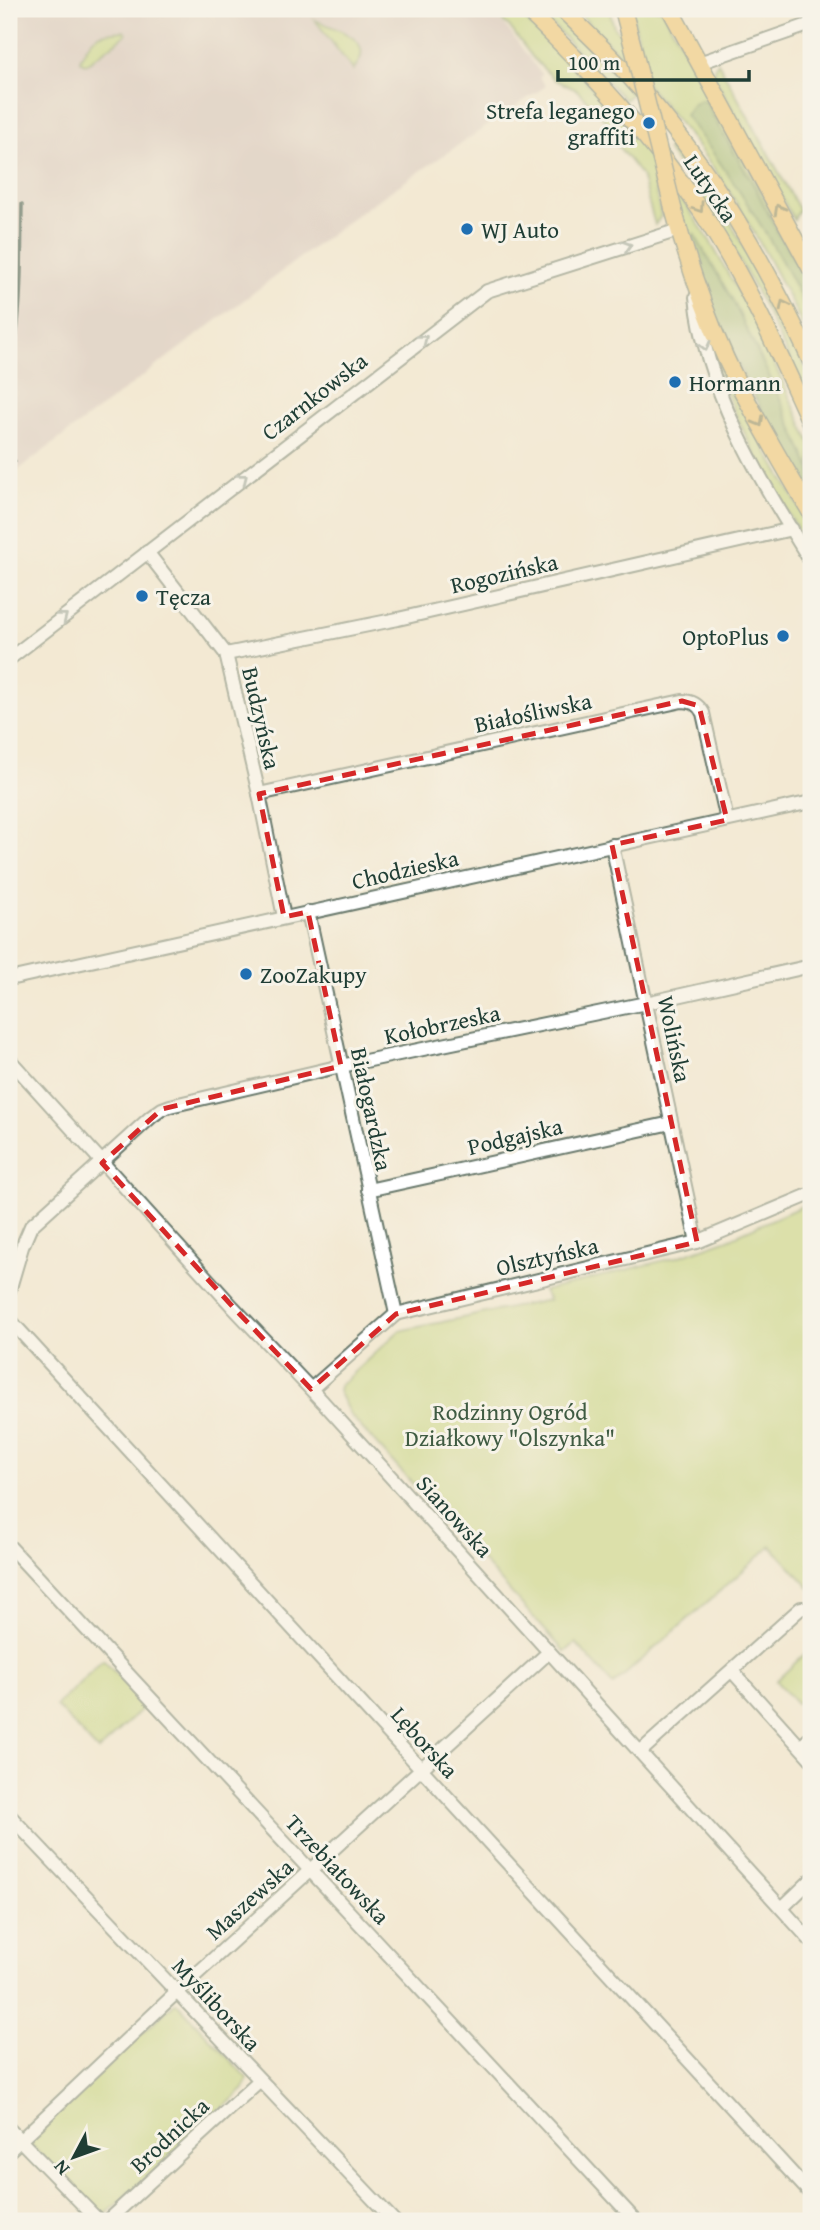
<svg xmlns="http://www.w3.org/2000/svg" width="820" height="2230" viewBox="0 0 820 2230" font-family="'Gentium Book Plus',serif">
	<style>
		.industrial { fill: #d1c0bc }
		.green { fill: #c0d579; stroke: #708956; stroke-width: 2 }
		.forest { fill: #98b669; stroke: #5c7a4e; stroke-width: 2 }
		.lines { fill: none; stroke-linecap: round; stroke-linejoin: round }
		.minor-casing { stroke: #69796c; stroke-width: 16 }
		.major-casing { stroke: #69796c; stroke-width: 19 }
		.minor { stroke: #fff; stroke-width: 12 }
		.major { stroke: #f1c369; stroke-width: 16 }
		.rail { stroke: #1f3d34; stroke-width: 3.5 }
		.major-bridge-casing { stroke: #69796c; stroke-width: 19; stroke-linecap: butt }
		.major-bridge { stroke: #f1c369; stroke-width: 16 }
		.oneway { stroke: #7d794c }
		.oneway2 { stroke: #8f9e9a }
		.marked { fill: none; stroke: #d62828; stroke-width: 5; stroke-dasharray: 14 9; stroke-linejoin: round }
		.poi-dot { fill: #1f6fb2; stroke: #f7f3e8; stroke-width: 2.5 }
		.labels { text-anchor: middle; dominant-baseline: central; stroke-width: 6; stroke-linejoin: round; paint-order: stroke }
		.poi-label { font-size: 23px; fill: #1f3d34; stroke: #f7f3e8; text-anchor: start }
		.street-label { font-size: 23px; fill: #1f3d34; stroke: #f7f3e8 }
		.park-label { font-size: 23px; fill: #3f5b42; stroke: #f7f3e8 }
	</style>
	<rect width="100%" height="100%" fill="#f7f3e8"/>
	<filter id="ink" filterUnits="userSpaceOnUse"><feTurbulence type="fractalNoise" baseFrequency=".0143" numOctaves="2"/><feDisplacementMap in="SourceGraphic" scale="14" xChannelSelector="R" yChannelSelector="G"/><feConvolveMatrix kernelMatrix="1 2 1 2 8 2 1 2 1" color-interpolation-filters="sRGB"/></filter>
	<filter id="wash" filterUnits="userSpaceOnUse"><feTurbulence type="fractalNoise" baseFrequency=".00686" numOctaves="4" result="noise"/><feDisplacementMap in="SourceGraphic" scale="28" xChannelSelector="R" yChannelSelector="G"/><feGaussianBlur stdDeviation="1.57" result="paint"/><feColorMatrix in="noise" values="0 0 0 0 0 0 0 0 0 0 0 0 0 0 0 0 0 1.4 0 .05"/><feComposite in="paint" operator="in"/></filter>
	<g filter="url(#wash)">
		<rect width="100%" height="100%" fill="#f3e9d3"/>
		<path class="industrial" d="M 9,9 L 482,9 L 504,24 L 542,75 L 539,77 L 546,86 L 367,207 L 9,477 Z"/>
		<g class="green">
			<path d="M 487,9 L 515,9 L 614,110 L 671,183 L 710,241 L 757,326 L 811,444 L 811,498 L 704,284 L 688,233 L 689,231 L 653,179 L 661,216 L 655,225 L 641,175 L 611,137 L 608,123 L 577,90 L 555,80 L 533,58 L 509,26 Z"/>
			<path d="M 537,9 L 552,9 L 633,92 L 625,100 Z"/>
			<path d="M 575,9 L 609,9 L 614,27 L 643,58 L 631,9 L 662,9 L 811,284 L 811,342 C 782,283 752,224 715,170 C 673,111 625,59 575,9 Z"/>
			<path d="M 315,20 C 336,29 380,40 353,70 Z"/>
			<path d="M 124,31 L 126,34 L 123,37 L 89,62 L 85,64 L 81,62 L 80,59 C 95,33 93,34 124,31 Z"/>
			<path d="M 718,62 L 800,211 L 797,212 L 794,220 L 714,76 L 714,68 Z"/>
			<path d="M 675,143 L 729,220 L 777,307 L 811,379 L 811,406 C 771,316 727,228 667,150 Z"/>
			<path d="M 713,348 L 763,445 L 811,528 L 811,552 C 779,498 746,444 723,384 C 719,373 713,360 713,348 Z"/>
			<path d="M 811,1202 L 811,1589 L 771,1546 L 613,1685 L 576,1643 L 565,1652 L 350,1415 L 338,1391 L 339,1386 L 399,1331 L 549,1300 L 543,1291 L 677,1257 L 728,1239 Z"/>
			<path d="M 809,1650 L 811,1652 L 811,1690 L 796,1704 L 776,1681 Z"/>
			<path d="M 103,1660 L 146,1705 L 98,1751 L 56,1706 Z"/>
			<path d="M 176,2002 L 247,2078 L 244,2089 L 106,2214 L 100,2214 L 31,2145 L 30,2138 Z"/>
		</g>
		<g class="forest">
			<path d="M 701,100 L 705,100 L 718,125 L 756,189 L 779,235 L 789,249 L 799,271 L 811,289 L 811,318 C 777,246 734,179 685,115 L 692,105 Z"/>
			<path d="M 694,234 L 733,301 L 775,388 L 811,470 L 811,498 C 763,414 713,331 691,237 Z"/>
		</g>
	</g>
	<g filter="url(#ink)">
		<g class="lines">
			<defs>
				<g id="minor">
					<path d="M 699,63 L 811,24"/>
					<path d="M 696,297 C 706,394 761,480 811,562"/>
					<path d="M 147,552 L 226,654 L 259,794 L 284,917"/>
					<path d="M 226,654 L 398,619 L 792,529"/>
					<path d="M 9,659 L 487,291 L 679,230"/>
					<path d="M 259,794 L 682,701 C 692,701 698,704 703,713 L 727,820"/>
					<path d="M 612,845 L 697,1242"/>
					<path d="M 308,912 L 396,1314"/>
					<path d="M 9,979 L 811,802"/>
					<path d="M 9,1059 L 233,1307 L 323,1402 L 811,1941"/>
					<path d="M 368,1190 L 671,1123"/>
					<path d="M 9,1291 L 22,1247 L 31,1226 L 151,1117 L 162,1109 L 170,1106 L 341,1066 L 646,1003 L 811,966"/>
					<path d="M 9,1319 L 811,2194"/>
					<path d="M 311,1389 L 396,1314 L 697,1242 L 811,1194"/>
					<path d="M 9,1546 L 636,2221"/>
					<path d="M 732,1671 L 811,1759"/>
					<path d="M 801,1747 L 811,1737"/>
					<path d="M 640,1752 L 801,1608 L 811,1608"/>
					<path d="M 9,1815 L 394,2221"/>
					<path d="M 782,1908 L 811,1880"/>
					<path d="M 9,2129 L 99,2221"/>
					<path d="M 9,2151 L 177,1992 L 549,1652"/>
					<path d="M 107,2221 L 260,2080"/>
				</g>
				<g id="major">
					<path d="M 526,9 C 590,71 651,136 701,211 C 745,278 778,351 811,424"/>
					<path d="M 562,9 C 587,33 614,58 637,85 C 711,167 765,262 811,361"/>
					<path d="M 623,9 L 633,47"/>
					<path d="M 670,9 L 811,269"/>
					<path d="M 673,208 C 687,260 704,310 726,359 C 751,412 782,462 811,513"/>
				</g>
			</defs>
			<use href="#minor" class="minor-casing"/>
			<use href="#major" class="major-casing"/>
			<use href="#minor" class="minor"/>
			<use href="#major" class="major"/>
			<g class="rail">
				<path d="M 9,378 C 23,321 21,262 22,204"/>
				<path d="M 9,466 L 15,461"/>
			</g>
			<defs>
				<path id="major-bridge" d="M 633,47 L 673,208"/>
			</defs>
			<use href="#major-bridge" class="major-bridge-casing"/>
			<use href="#major-bridge" class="major-bridge"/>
		</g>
		<defs><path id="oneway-chevron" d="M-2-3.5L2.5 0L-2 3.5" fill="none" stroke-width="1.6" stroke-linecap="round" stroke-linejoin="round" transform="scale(1.75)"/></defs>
		<g class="oneway">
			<use href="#oneway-chevron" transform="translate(699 208) rotate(56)"/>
			<use href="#oneway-chevron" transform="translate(779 209) rotate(-119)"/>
			<use href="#oneway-chevron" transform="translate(784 305) rotate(-116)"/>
			<use href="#oneway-chevron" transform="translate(759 422) rotate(61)"/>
		</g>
		<g class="oneway2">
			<use href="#oneway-chevron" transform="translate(627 246) rotate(-18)"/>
			<use href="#oneway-chevron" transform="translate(423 339) rotate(-38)"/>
			<use href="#oneway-chevron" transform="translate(705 346) rotate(76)"/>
			<use href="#oneway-chevron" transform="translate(243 478) rotate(-38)"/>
			<use href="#oneway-chevron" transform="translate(63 617) rotate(-38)"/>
		</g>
	</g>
	<path d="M0 0H820V2230H0ZM 682,701 L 699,706 L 727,820 L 612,845 L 697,1242 L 396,1314 L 311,1389 L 233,1307 L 102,1163 L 162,1109 L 341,1066 L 308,912 L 284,917 L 259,794 Z" fill="#f3e9d3" fill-opacity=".55" fill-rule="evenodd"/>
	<path class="marked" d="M 682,701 L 699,706 L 727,820 L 612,845 L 697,1242 L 396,1314 L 311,1389 L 233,1307 L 102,1163 L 162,1109 L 341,1066 L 308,912 L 284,917 L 259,794 Z"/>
	<g class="poi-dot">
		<circle cx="649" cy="123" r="7"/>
		<circle cx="467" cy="229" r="7"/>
		<circle cx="675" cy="382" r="7"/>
		<circle cx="142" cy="596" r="7"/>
		<circle cx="783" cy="636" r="7"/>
		<circle cx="246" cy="974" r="7"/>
	</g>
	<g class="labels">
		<g class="poi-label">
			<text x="635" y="110" text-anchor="end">Strefa leganego<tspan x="635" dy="26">graffiti</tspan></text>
			<text x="481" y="229">WJ Auto</text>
			<text x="689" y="382">Hormann</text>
			<text x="156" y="596">Tęcza</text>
			<text x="769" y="636" text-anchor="end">OptoPlus</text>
			<text x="260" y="974">ZooZakupy</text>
		</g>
		<g class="street-label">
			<text transform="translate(711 188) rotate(56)">Lutycka</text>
			<text transform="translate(314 396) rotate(-38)">Czarnkowska</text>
			<text transform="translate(504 573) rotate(-13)">Rogozińska</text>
			<text transform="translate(533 712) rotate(-12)">Białośliwska</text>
			<text transform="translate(262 718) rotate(77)">Budzyńska</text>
			<text transform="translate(405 869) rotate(-13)">Chodzieska</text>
			<text transform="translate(442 1024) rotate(-12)">Kołobrzeska</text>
			<text transform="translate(675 1039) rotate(78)">Wolińska</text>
			<text transform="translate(372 1109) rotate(78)">Białogardzka</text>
			<text transform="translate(515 1136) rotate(-13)">Podgajska</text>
			<text transform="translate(547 1256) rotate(-13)">Olsztyńska</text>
			<text transform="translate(455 1516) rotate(48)">Sianowska</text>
			<text transform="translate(425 1742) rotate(48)">Lęborska</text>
			<text transform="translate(338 1869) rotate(47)">Trzebiatowska</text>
			<text transform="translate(249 1899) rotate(-42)">Maszewska</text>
			<text transform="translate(217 2004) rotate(47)">Myśliborska</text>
			<text transform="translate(169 2135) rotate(-43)">Brodnicka</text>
		</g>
		<g class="park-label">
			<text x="510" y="1411">Rodzinny Ogród<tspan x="510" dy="26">Działkowy "Olszynka"</tspan></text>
		</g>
	</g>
	<rect width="820" height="2230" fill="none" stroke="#f7f3e8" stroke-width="35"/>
	<g transform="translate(74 2157) rotate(229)" stroke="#f7f3e8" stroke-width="5" paint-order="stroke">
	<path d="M0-5L12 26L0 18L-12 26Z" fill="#1f3d34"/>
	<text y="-10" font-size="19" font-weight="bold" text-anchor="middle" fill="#1f3d34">N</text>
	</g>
	<path d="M558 70v10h191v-10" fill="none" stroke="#1f3d34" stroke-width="3.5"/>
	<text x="568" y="70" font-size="21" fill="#1f3d34" stroke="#f7f3e8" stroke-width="5" paint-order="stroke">100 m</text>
</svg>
